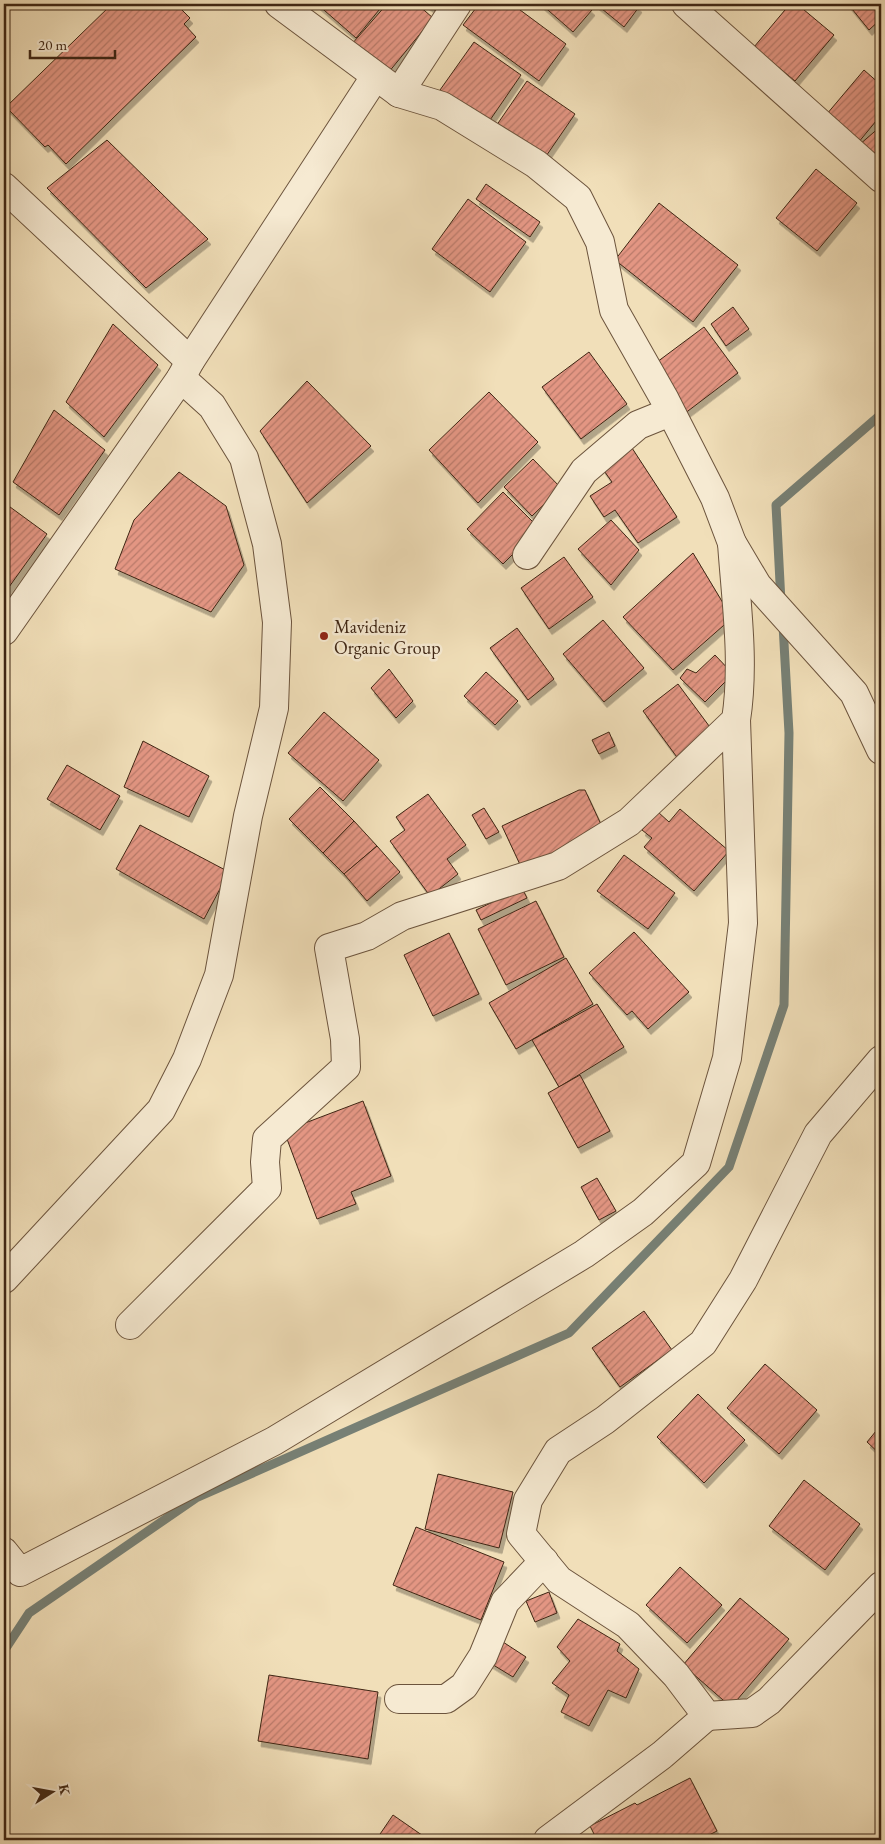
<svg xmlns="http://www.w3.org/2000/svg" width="885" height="1844" viewBox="0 0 885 1844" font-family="'EB Garamond',serif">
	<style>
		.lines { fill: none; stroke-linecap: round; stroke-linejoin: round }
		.stream { stroke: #778075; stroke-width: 9 }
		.building { fill: url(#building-hatch); stroke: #3f2614; filter: url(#shadow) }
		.minor-casing { stroke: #6c543d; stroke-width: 30 }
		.minor { stroke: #f6ead2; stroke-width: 28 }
		.poi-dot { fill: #8f2418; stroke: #f6ead2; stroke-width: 2 }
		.labels { text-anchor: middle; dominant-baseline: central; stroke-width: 5; stroke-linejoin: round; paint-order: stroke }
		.poi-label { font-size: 18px; fill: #3f2614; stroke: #f6ead2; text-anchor: start }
	</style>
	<defs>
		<pattern id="building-hatch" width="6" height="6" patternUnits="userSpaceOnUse" patternTransform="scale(1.25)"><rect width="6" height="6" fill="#e39683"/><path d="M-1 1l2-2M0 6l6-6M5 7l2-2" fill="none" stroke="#b97a6a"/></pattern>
		<filter id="shadow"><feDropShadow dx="3" dy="5.5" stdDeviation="0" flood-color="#0004"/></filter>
	</defs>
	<rect width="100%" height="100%" fill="#f1dfb9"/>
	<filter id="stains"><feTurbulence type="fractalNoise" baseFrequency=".004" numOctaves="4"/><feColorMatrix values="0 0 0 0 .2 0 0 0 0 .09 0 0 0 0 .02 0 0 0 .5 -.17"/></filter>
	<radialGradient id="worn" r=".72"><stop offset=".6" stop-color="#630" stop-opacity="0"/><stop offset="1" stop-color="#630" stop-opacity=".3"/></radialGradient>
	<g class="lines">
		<g class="stream">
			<path d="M 781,602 L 776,505 L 878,417 L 881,417"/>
			<path d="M 4,1651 L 29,1613 L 196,1498 L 569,1333 L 729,1167 L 784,1005 L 789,733 L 783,625"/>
		</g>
	</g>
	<g class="building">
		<path d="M 112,4 L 176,4 L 190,18 L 184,24 L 196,37 L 66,164 L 48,145 L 45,147 L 6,107 Z"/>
		<path d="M 317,4 L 384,4 L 356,38 Z"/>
		<path d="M 387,4 L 417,4 L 433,18 L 388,73 L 351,45 Z"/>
		<path d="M 426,4 L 450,4 L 442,15 Z"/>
		<path d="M 479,4 L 512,4 L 566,44 L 539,81 L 463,25 Z"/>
		<path d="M 541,4 L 585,4 L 592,10 L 573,32 Z"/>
		<path d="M 596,4 L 635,4 L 639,7 L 624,27 Z"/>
		<path d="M 790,4 L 797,4 L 834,35 L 795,81 L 754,47 Z"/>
		<path d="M 848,4 L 881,4 L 881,19 L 869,30 Z"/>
		<path d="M 474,42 L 521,75 L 488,123 L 440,90 Z"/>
		<path d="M 864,70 L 881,85 L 881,115 L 853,149 L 821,121 Z"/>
		<path d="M 527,81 L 575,114 L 542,162 L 494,129 Z"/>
		<path d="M 881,126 L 881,171 L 859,145 Z"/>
		<path d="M 107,140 L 208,239 L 146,288 L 47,188 Z"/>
		<path d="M 816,169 L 857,203 L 817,251 L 776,218 Z"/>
		<path d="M 486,184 L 540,222 L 530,237 L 476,199 Z"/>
		<path d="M 468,199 L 526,242 L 490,292 L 432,249 Z"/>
		<path d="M 659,203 L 738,265 L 693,322 L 615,260 Z"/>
		<path d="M 733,307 L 749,329 L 726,346 L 711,324 Z"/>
		<path d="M 113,324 L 158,365 L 104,437 L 66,402 Z"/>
		<path d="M 704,327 L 738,373 L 684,414 L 649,368 Z"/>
		<path d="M 589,352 L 627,404 L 581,439 L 542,387 Z"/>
		<path d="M 307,381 L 371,446 L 307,503 L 260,431 Z"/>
		<path d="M 489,392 L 538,442 L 478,503 L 429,450 Z"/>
		<path d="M 54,410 L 105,450 L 59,515 L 13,482 Z"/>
		<path d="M 632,448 L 677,517 L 638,543 L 615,510 L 604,517 L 590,496 L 612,482 L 602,468 Z"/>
		<path d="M 533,459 L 561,488 L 532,516 L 504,487 Z"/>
		<path d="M 179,472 L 226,506 L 244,565 L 211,612 L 115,569 L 134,520 Z"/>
		<path d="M 503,492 L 539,528 L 503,564 L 467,529 Z"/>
		<path d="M 6,504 L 47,534 L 4,594 L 4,507 Z"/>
		<path d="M 611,520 L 639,550 L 611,585 L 578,549 Z"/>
		<path d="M 693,553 L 732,618 L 673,670 L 623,617 Z"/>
		<path d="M 564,557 L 593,597 L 549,629 L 521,588 Z"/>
		<path d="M 603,620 L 644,668 L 604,702 L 563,654 Z"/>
		<path d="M 517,628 L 554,679 L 528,700 L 490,648 Z"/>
		<path d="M 715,655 L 733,674 L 705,702 L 680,678 L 687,669 L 696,673 Z"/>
		<path d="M 389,669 L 413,701 L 396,718 L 371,688 Z"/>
		<path d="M 486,672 L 518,701 L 495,725 L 464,696 Z"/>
		<path d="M 678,684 L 718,738 L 682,764 L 643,711 Z"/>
		<path d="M 324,712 L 379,760 L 343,801 L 288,753 Z"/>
		<path d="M 609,732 L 615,746 L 599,754 L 592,740 Z"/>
		<path d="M 143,741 L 209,776 L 189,817 L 124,787 Z"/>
		<path d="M 67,765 L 120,796 L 100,830 L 47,799 Z"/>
		<path d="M 320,787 L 354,821 L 323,853 L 289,819 Z"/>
		<path d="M 579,790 L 585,790 L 605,833 L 523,871 L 502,826 Z"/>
		<path d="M 428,794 L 466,845 L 447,859 L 458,874 L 430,896 L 390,841 L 405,830 L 396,817 Z"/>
		<path d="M 484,808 L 499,832 L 486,839 L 472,815 Z"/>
		<path d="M 680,809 L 729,851 L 694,891 L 644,847 L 652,838 L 642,830 L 658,812 L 669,822 Z"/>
		<path d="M 354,821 L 377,846 L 344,874 L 323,853 Z"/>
		<path d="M 140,825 L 229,872 L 204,919 L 116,869 Z"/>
		<path d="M 377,846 L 400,872 L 367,901 L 344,874 Z"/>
		<path d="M 624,855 L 675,893 L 648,929 L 597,891 Z"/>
		<path d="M 522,888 L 527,898 L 481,920 L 476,910 Z"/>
		<path d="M 536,901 L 564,957 L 506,985 L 478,929 Z"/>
		<path d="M 634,932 L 689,992 L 648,1029 L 632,1011 L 627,1015 L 589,973 Z"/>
		<path d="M 449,933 L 479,994 L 433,1016 L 404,955 Z"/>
		<path d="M 566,958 L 593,1004 L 516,1049 L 489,1003 Z"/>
		<path d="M 597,1004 L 624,1047 L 559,1087 L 532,1040 Z"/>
		<path d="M 580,1075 L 610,1131 L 578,1148 L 548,1093 Z"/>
		<path d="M 363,1101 L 391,1176 L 351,1192 L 356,1204 L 317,1219 L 284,1131 Z"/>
		<path d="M 597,1178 L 616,1211 L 599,1220 L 581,1187 Z"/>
		<path d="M 644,1311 L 672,1350 L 620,1387 L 592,1348 Z"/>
		<path d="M 765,1364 L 817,1410 L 779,1454 L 727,1408 Z"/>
		<path d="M 698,1394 L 745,1440 L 704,1483 L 657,1437 Z"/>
		<path d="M 881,1425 L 881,1455 L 867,1442 Z"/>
		<path d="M 438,1474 L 513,1492 L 499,1548 L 425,1529 Z"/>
		<path d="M 804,1480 L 860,1524 L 825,1570 L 769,1526 Z"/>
		<path d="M 416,1527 L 504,1562 L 481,1620 L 393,1585 Z"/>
		<path d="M 680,1567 L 722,1605 L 687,1643 L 646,1605 Z"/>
		<path d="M 549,1592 L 557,1613 L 535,1622 L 526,1601 Z"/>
		<path d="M 740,1598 L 789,1639 L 731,1707 L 683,1665 Z"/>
		<path d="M 578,1619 L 620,1644 L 617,1651 L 639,1669 L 626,1698 L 608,1690 L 589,1726 L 561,1712 L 569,1695 L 552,1683 L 570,1661 L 557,1647 Z"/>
		<path d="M 503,1642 L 526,1657 L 513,1677 L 490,1663 Z"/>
		<path d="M 269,1675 L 378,1692 L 368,1759 L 258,1741 Z"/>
		<path d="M 690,1778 L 717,1831 L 699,1840 L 597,1840 L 590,1826 L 635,1803 L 637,1805 Z"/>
		<path d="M 393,1815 L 429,1840 L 376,1840 Z"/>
	</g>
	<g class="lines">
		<defs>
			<g id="minor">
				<path d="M 279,4 L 399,93 L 442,106 L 536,164 L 578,198 L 600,242 L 614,310 L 665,400 L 715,498 L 732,543 L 757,585 L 854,693 L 881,750"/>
				<path d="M 686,4 L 881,178"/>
				<path d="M 399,93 L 457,4"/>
				<path d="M 4,187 L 190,361"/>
				<path d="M 527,555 L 584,471 L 638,425 L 670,412"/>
				<path d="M 4,631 L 181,378 L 190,361 L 375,77"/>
				<path d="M 881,1060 L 818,1134 L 743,1280 L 703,1343 L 605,1420 L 558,1451 L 528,1500 L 521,1534 L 559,1580 L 628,1625 L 676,1675 L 707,1716 L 752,1713 L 769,1701 L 881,1586"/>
				<path d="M 4,1279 L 161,1110 L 187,1059 L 219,975 L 248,816 L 274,708 L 277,622 L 267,544 L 244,458 L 212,406 L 181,378"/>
				<path d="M 130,1325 L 267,1188 L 265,1162 L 267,1139 L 346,1067 L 345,1039 L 329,948 L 367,936 L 402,916 L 558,866 L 629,822 L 736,720 C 745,662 736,602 732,543"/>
				<path d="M 4,1552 L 20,1572 L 274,1441 L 584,1254 L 643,1212 L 696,1163 L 727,1058 L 743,923 L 736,720"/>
				<path d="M 399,1699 L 446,1699 L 464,1686 L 483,1656 L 505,1602 L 544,1561"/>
				<path d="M 548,1840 L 662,1755 L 707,1716"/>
			</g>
		</defs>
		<use href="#minor" class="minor-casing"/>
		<use href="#minor" class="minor"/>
	</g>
	<circle class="poi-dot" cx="324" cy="636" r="5"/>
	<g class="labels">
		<g class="poi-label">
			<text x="334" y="626">Mavideniz<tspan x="334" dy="21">Organic Group</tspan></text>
		</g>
	</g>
	<rect width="885" height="1844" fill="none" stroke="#f1dfb9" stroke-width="20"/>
	<rect x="5" y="5" width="875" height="1834" fill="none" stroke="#3f2614" stroke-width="2.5"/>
	<rect x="10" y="10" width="865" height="1824" fill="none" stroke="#3f2614"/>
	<g transform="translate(52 1792) rotate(79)" stroke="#f6ead2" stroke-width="4" paint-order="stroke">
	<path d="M0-4L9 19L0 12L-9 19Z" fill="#3f2614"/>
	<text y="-8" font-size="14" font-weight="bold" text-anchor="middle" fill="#3f2614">K</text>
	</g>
	<path d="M30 50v8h85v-8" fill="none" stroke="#3f2614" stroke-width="2.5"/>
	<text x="38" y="50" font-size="15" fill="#3f2614" stroke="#f6ead2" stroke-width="4" paint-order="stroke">20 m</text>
	<rect width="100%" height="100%" filter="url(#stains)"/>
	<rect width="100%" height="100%" fill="url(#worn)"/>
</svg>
